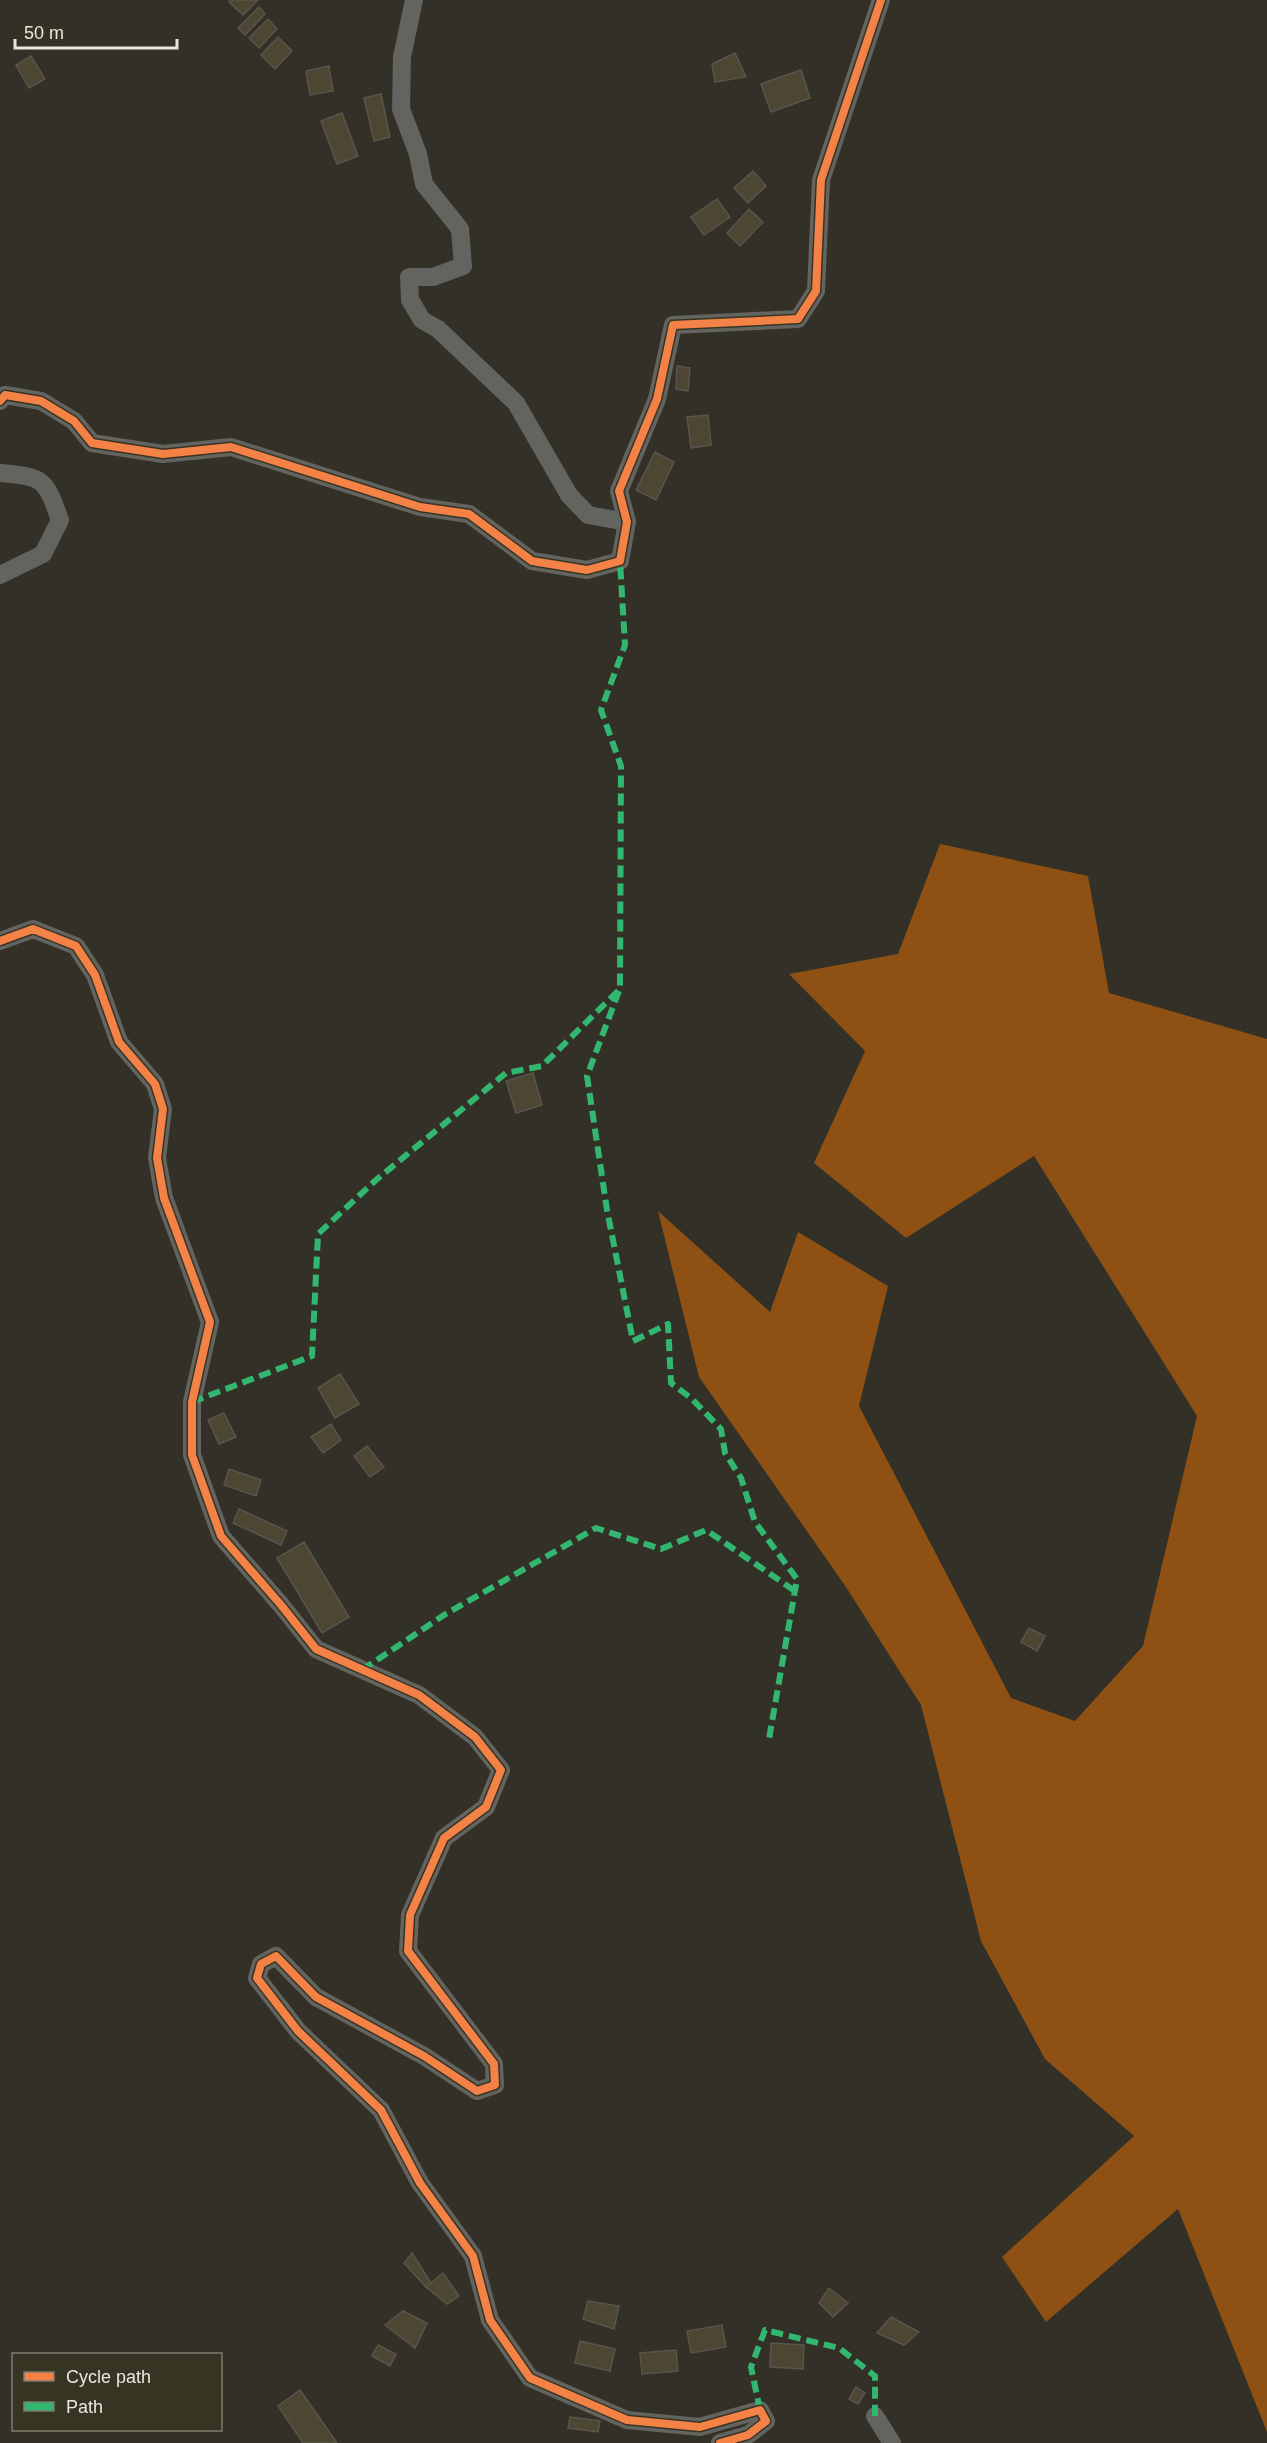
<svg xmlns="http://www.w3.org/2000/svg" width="1267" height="2443" viewBox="0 0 1267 2443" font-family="Arial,sans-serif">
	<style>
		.forest { fill: #8f5113 }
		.building { fill: #4d4633; stroke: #58554e; stroke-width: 1.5 }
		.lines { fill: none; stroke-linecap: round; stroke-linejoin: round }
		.minor { stroke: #636460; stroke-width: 18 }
		.quiet { stroke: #33b770; stroke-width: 6; stroke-dasharray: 12 6; stroke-linecap: butt }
		.cycleway-casing { stroke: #363423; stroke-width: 11 }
		.cycleway { stroke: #f48246; stroke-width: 8 }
	</style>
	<rect width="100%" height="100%" fill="#323027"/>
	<path class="forest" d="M 940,844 L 1088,876 L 1109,993 L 1267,1039 L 1267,2432 L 1178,2209 L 1046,2322 L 1002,2257 L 1134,2136 L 1045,2059 L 981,1941 L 921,1705 L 846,1587 L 699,1377 L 658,1211 L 770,1312 L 798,1232 L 888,1286 L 859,1406 L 1011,1698 L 1075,1721 L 1143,1646 L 1197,1416 L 1034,1156 L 906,1238 L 814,1163 L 865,1051 L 789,974 L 898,954 Z"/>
	<g class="building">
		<path d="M 231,0 L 258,0 L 243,15 L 229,2 Z"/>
		<path d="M 259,7 L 265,14 L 245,35 L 238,28 Z"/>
		<path d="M 268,19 L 277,29 L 259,48 L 249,38 Z"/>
		<path d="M 278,37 L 292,51 L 275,69 L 261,55 Z"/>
		<path d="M 735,53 L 746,77 L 715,82 L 712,64 Z"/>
		<path d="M 31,56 L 45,79 L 29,88 L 16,65 Z"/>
		<path d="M 329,66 L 333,91 L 310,95 L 306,71 Z"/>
		<path d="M 801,70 L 810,98 L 771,112 L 761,84 Z"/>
		<path d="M 381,94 L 390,137 L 374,141 L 364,98 Z"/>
		<path d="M 342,113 L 358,156 L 337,164 L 321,121 Z"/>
		<path d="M 753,171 L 766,186 L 748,203 L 734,188 Z"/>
		<path d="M 717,199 L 730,217 L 704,235 L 691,217 Z"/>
		<path d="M 749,209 L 763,222 L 740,246 L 727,233 Z"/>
		<path d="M 677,366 L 690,368 L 688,391 L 676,389 Z"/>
		<path d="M 708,415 L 711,445 L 691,448 L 687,417 Z"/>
		<path d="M 655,452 L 674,462 L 656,500 L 636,490 Z"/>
		<path d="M 533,1073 L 542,1105 L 516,1113 L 506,1081 Z"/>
		<path d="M 340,1374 L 359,1404 L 335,1418 L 318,1388 Z"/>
		<path d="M 224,1413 L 236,1437 L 219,1444 L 208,1420 Z"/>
		<path d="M 331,1424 L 341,1440 L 323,1453 L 311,1437 Z"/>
		<path d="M 367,1446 L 384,1467 L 370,1477 L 354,1456 Z"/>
		<path d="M 229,1469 L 261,1480 L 256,1496 L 224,1485 Z"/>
		<path d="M 239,1509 L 287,1531 L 281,1545 L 233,1523 Z"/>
		<path d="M 304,1542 L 349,1617 L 322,1633 L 277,1558 Z"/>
		<path d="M 1029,1628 L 1045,1636 L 1037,1651 L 1021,1642 Z"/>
		<path d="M 412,2253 L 431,2283 L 426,2287 L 404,2263 Z"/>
		<path d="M 443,2273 L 459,2296 L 447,2304 L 426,2287 Z"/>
		<path d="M 829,2288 L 848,2303 L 833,2317 L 819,2303 Z"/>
		<path d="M 588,2301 L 619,2306 L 614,2329 L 583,2319 Z"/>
		<path d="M 403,2311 L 427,2323 L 415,2348 L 385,2325 Z"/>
		<path d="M 891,2317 L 919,2332 L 904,2345 L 877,2333 Z"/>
		<path d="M 722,2325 L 726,2347 L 691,2353 L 687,2331 Z"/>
		<path d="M 580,2341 L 615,2349 L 610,2371 L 575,2363 Z"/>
		<path d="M 771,2343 L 804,2345 L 803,2369 L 770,2367 Z"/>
		<path d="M 378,2345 L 396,2354 L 390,2366 L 372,2356 Z"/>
		<path d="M 676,2350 L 678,2371 L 642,2374 L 640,2353 Z"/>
		<path d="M 856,2387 L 865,2393 L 858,2404 L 849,2399 Z"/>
		<path d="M 300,2390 L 337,2443 L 303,2443 L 278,2406 Z"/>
		<path d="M 570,2417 L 600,2421 L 598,2432 L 568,2428 Z"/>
	</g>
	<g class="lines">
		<g class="minor">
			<path d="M 414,0 L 402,57 L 401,109 L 418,154 L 424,184 L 460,229 L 463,266 L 433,277 L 409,277 L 410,300 L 422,320 L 438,329 L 516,403 L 569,495 L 588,515 L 627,522"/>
			<path d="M 0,401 L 5,395 L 41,401 L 74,421 L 92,443 L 163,454 L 231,447 L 420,507 L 469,514 L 532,561 L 587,570 L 620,561 L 627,522 L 619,491 L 657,399 L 673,325 L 798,319 L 816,291 L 821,180 L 881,0"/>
			<path d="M 0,473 C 44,477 45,478 60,520 L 43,554 L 0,575"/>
			<path d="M 0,941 L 33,929 L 76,946 L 95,975 L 119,1042 L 155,1084 L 163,1109 L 157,1158 L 164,1198 L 210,1322 L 192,1402 L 192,1455 L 221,1536 L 281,1605 L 316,1649 L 419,1695 L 475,1737 L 501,1770 L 486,1807 L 444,1838 L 410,1915 L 408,1951 L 494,2064 L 495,2085 L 477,2091 L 424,2056 L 316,1997 L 276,1956 L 261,1964 L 257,1978 L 298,2031 L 381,2110 L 420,2183 L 473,2256 L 490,2320 L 530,2378 L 627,2420 L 700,2427 L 760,2410 L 766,2421 L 748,2435 L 720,2443"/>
			<path d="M 875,2416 L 892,2443"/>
		</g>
		<g class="quiet">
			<path d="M 619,991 L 587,1076 L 607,1210 L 633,1341 L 668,1324 L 671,1383 L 691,1398 L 721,1429 L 725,1453 L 741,1478 L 755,1522 L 797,1579 L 769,1739"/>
			<path d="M 192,1402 L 312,1356 L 318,1234 L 376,1180 L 506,1073 L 542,1066 L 620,989 L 621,766 L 601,710 L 625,645 L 620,561"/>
			<path d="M 362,1670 L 444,1615 L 596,1528 L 661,1549 L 706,1530 L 795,1591"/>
			<path d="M 760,2410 L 751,2367 L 765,2330 L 839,2348 L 875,2376 L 875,2416"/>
		</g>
		<defs>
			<g id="cycleway">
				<path d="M 0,401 L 5,395 L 41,401 L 74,421 L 92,443 L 163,454 L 231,447 L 420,507 L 469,514 L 532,561 L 587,570 L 620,561 L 627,522 L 619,491 L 657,399 L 673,325 L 798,319 L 816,291 L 821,180 L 881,0"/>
				<path d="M 0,941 L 33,929 L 76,946 L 95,975 L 119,1042 L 155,1084 L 163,1109 L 157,1158 L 164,1198 L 210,1322 L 192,1402 L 192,1455 L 221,1536 L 281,1605 L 316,1649 L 419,1695 L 475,1737 L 501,1770 L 486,1807 L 444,1838 L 410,1915 L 408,1951 L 494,2064 L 495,2085 L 477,2091 L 424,2056 L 316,1997 L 276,1956 L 261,1964 L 257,1978 L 298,2031 L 381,2110 L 420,2183 L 473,2256 L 490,2320 L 530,2378 L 627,2420 L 700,2427 L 760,2410 L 766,2421 L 748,2435 L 720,2443"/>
			</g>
		</defs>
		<use href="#cycleway" class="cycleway-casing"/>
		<use href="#cycleway" class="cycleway"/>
	</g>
	<rect x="12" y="2353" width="210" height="78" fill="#363423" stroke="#7d7c6d" stroke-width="1.5"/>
	<rect x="24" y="2372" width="30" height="9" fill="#f48246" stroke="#7d7c6d" stroke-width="1.5"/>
	<text x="66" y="2383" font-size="18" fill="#e7e7dc">Cycle path</text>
	<rect x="24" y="2402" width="30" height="9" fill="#33b770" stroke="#7d7c6d" stroke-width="1.5"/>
	<text x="66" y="2413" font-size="18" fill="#e7e7dc">Path</text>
	<path d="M15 39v9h162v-9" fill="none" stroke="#e7e7dc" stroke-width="3"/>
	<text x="24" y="39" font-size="18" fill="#e7e7dc" stroke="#363423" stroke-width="4.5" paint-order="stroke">50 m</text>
</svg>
